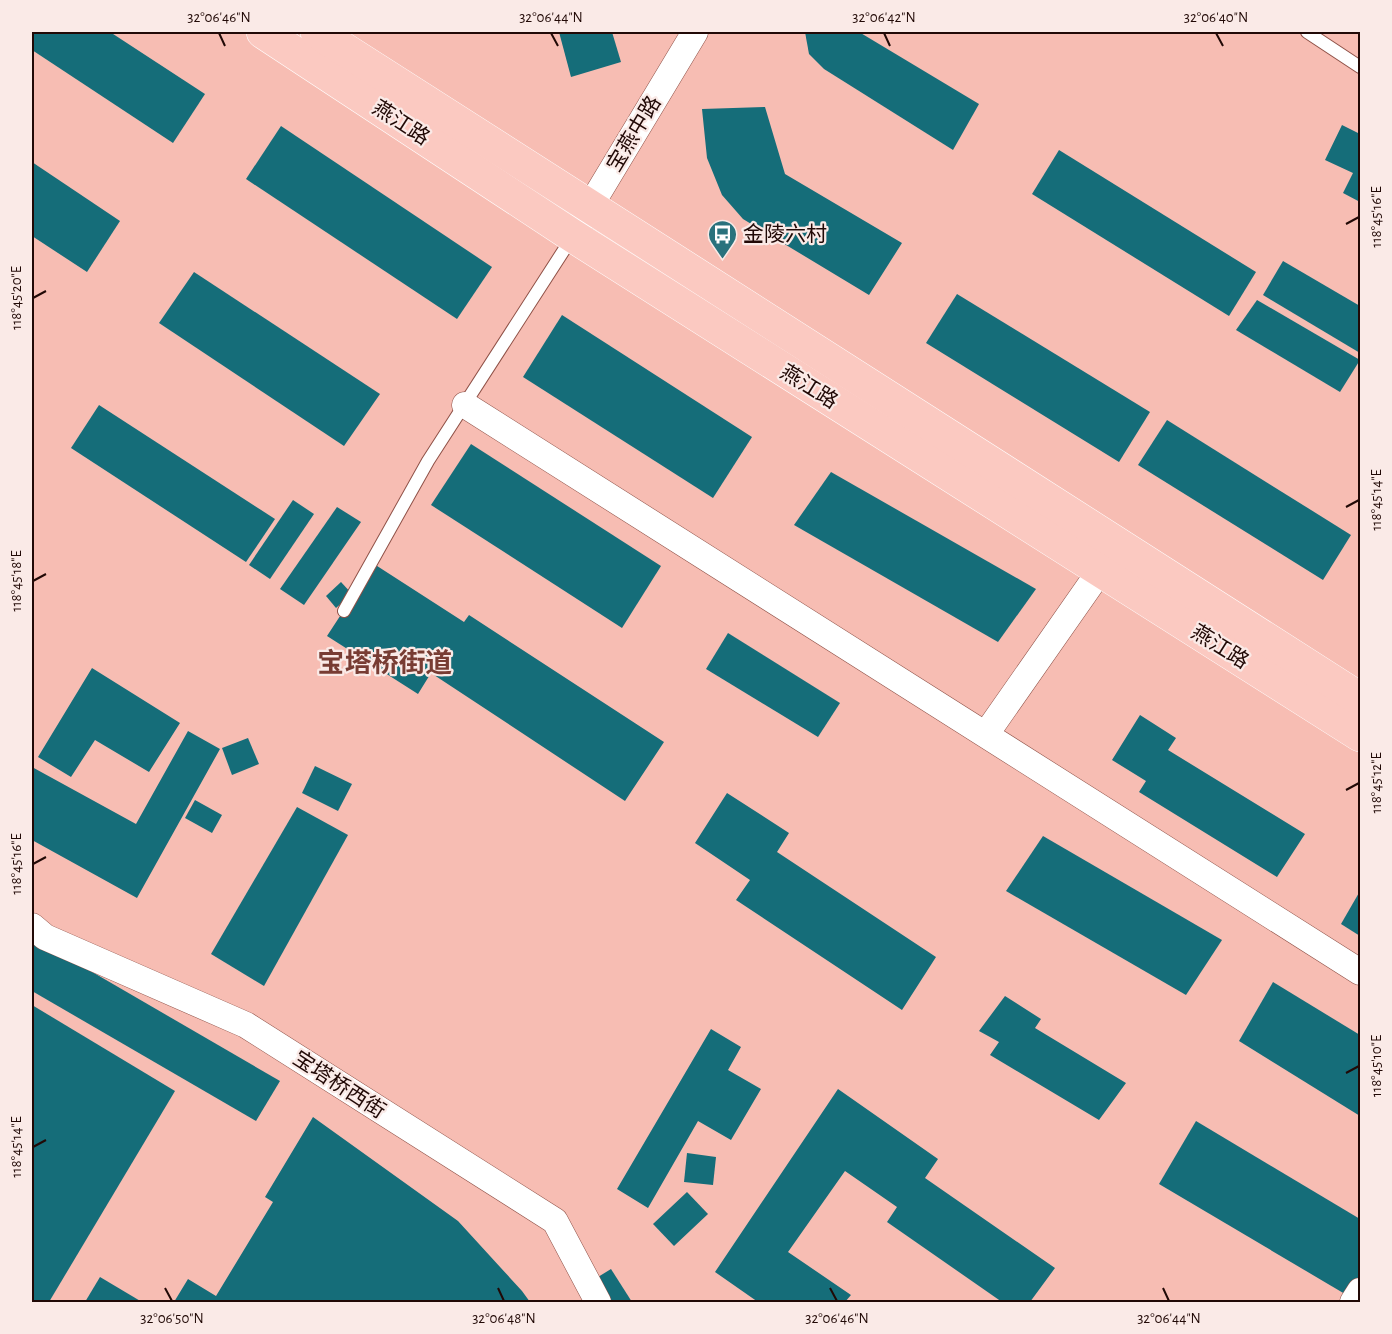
<svg xmlns="http://www.w3.org/2000/svg" width="1392" height="1334" viewBox="0 0 1392 1334" font-family="'Alegreya Sans','Noto Sans SC',sans-serif">
	<style>
		.building { fill: #156d79 }
		.lines { fill: none; stroke-linecap: round; stroke-linejoin: round }
		.service-casing { stroke: #8f5147; stroke-width: 14 }
		.minor-casing { stroke: #8f5147; stroke-width: 27 }
		.primary-casing { stroke: #fff; stroke-width: 34 }
		.service { stroke: #fff; stroke-width: 12 }
		.minor { stroke: #fff; stroke-width: 26 }
		.primary { stroke: #fbc9c1; stroke-width: 33 }
		.ticks { fill: none; stroke: #210906; stroke-width: 2 }
		.labels { text-anchor: middle; dominant-baseline: central; stroke-width: 4.5; stroke-linejoin: round; paint-order: stroke }
		.street-label { font-size: 21px; fill: #210906; stroke: #faeae7 }
		.poi-label { font-size: 21px; fill: #210906; stroke: #faeae7; text-anchor: start }
		.district-label { font-size: 27px; font-weight: bold; fill: #783c33; stroke: #faeae7 }
		.neatline { fill: none; stroke: #210906; stroke-width: 2 }
		.ticks-label { font-size: 15px; text-anchor: middle; fill: #210906 }
	</style>
	<rect width="100%" height="100%" fill="#f7bdb3"/>
	<g class="building">
		<path d="M 32,32 L 110,32 L 205,94 L 173,143 L 32,50 Z"/>
		<path d="M 559,32 L 612,32 L 621,62 L 571,77 Z"/>
		<path d="M 805,32 L 859,32 L 979,104 L 953,150 L 824,69 L 809,54 Z"/>
		<path d="M 765,107 L 785,174 L 902,243 L 869,295 L 743,219 L 722,195 L 707,158 L 702,109 Z"/>
		<path d="M 1342,125 L 1360,134 L 1360,202 L 1343,193 L 1353,173 L 1325,160 Z"/>
		<path d="M 281,126 L 492,267 L 457,319 L 246,179 Z"/>
		<path d="M 1059,150 L 1256,272 L 1229,316 L 1032,194 Z"/>
		<path d="M 32,162 L 120,221 L 87,272 L 32,236 Z"/>
		<path d="M 1283,261 L 1360,306 L 1360,353 L 1263,295 Z"/>
		<path d="M 194,272 L 380,394 L 344,446 L 159,323 Z"/>
		<path d="M 957,294 L 1150,412 L 1119,462 L 926,343 Z"/>
		<path d="M 1257,300 L 1360,360 L 1340,392 L 1236,330 Z"/>
		<path d="M 562,315 L 752,437 L 713,498 L 523,377 Z"/>
		<path d="M 99,405 L 275,519 L 246,562 L 71,448 Z"/>
		<path d="M 1167,420 L 1351,535 L 1323,580 L 1138,465 Z"/>
		<path d="M 471,444 L 661,566 L 622,628 L 431,505 Z"/>
		<path d="M 831,472 L 1036,589 L 998,642 L 794,525 Z"/>
		<path d="M 293,500 L 314,514 L 270,579 L 249,565 Z"/>
		<path d="M 337,507 L 361,522 L 304,605 L 280,589 Z"/>
		<path d="M 374,564 L 464,622 L 469,615 L 664,742 L 625,801 L 431,673 L 418,694 L 327,636 Z"/>
		<path d="M 341,582 L 352,594 L 336,608 L 326,596 Z"/>
		<path d="M 728,633 L 840,703 L 818,737 L 706,669 Z"/>
		<path d="M 92,668 L 180,723 L 149,772 L 95,740 L 71,777 L 38,757 Z"/>
		<path d="M 1140,715 L 1176,738 L 1168,750 L 1305,834 L 1277,877 L 1139,792 L 1146,781 L 1112,760 Z"/>
		<path d="M 188,731 L 220,749 L 137,898 L 32,840 L 32,767 L 136,824 Z"/>
		<path d="M 248,738 L 259,764 L 232,775 L 222,748 Z"/>
		<path d="M 315,766 L 352,784 L 338,811 L 302,793 Z"/>
		<path d="M 727,793 L 789,833 L 777,852 L 936,957 L 902,1010 L 736,900 L 750,880 L 695,843 Z"/>
		<path d="M 195,800 L 222,815 L 212,833 L 185,818 Z"/>
		<path d="M 297,807 L 348,835 L 264,986 L 211,954 Z"/>
		<path d="M 1043,836 L 1222,940 L 1186,995 L 1006,891 Z"/>
		<path d="M 1360,891 L 1360,936 L 1341,924 Z"/>
		<path d="M 32,937 L 280,1081 L 256,1121 L 32,991 Z"/>
		<path d="M 1273,982 L 1360,1035 L 1360,1116 L 1239,1041 Z"/>
		<path d="M 1005,996 L 1041,1019 L 1035,1028 L 1126,1083 L 1099,1120 L 990,1055 L 999,1042 L 979,1031 Z"/>
		<path d="M 32,1005 L 175,1091 L 49,1302 L 32,1302 Z"/>
		<path d="M 711,1029 L 741,1047 L 728,1070 L 761,1089 L 731,1140 L 698,1121 L 648,1208 L 617,1189 Z"/>
		<path d="M 838,1089 L 938,1159 L 925,1178 L 1055,1268 L 1030,1302 L 1002,1302 L 887,1222 L 897,1207 L 845,1171 L 788,1252 L 851,1295 L 845,1302 L 758,1302 L 715,1272 Z"/>
		<path d="M 313,1117 L 458,1221 L 522,1291 L 530,1302 L 174,1302 L 188,1279 L 216,1296 L 273,1202 L 265,1197 Z"/>
		<path d="M 1196,1121 L 1360,1219 L 1360,1280 L 1350,1297 L 1159,1184 Z"/>
		<path d="M 687,1153 L 716,1157 L 713,1185 L 684,1182 Z"/>
		<path d="M 687,1192 L 708,1214 L 674,1246 L 653,1224 Z"/>
		<path d="M 611,1269 L 632,1302 L 596,1302 L 585,1285 Z"/>
		<path d="M 100,1277 L 142,1302 L 85,1302 Z"/>
	</g>
	<g class="lines">
		<defs>
			<g id="service">
				<path d="M 1307,32 L 1360,67"/>
				<path d="M 344,611 L 428,461 L 573,236"/>
			</g>
			<g id="minor">
				<path d="M 580,223 L 695,32"/>
				<path d="M 465,405 L 1360,972"/>
				<path d="M 986,734 L 1100,571"/>
				<path d="M 32,926 L 45,937 L 246,1025 L 555,1221 L 598,1302"/>
				<path d="M 1353,1302 L 1360,1291"/>
			</g>
			<g id="primary">
				<path d="M 263,32 L 573,236 L 1360,735"/>
				<path d="M 317,32 L 1360,699"/>
			</g>
		</defs>
		<use href="#service" class="service-casing"/>
		<use href="#minor" class="minor-casing"/>
		<use href="#primary" class="primary-casing"/>
		<use href="#service" class="service"/>
		<use href="#minor" class="minor"/>
		<use href="#primary" class="primary"/>
	</g>
	<path class="ticks" d="M 219,33 L 225,46M 551,33 L 558,46M 884,33 L 890,46M 1216,33 L 1223,46M 1346,224 L 1359,217M 33,298 L 46,291M 1346,507 L 1359,500M 33,581 L 46,574M 1346,790 L 1359,783M 33,864 L 46,857M 1346,1073 L 1359,1066M 33,1147 L 46,1140M 165,1288 L 172,1301M 498,1288 L 504,1301M 830,1288 L 837,1301M 1163,1288 L 1169,1301"/>
	<defs>
		<symbol id="bus-pin" viewBox="-11 -11 22 30"><path d="M0 17L-7.5 6A9.5 9.5 0 1 1 7.5 6Z" fill="#2a727d" stroke="#faeae7"/><path d="M-5-6H5V4H4V6H2V4H-2V6H-4V4H-5ZM-3.5-4V0h7V-4ZM-3.5 1.2v1.5H-2V1.2ZM2 1.2v1.5H3.5V1.2Z" fill="#fff"/></symbol>
	</defs>
	<g fill-rule="evenodd">
		<use href="#bus-pin" x="706" y="218" width="33" height="45"/>
	</g>
	<g class="labels">
		<g class="street-label">
			<text transform="translate(401 123) rotate(33)">燕江路</text>
			<text transform="translate(634 134) rotate(-59)">宝燕中路</text>
			<text transform="translate(809 387) rotate(32)">燕江路</text>
			<text transform="translate(1220 647) rotate(32)">燕江路</text>
			<text transform="translate(339 1085) rotate(33)">宝塔桥西街</text>
		</g>
		<g class="poi-label">
			<text x="743" y="234">金陵六村</text>
		</g>
		<g class="district-label">
			<text x="385" y="663">宝塔桥街道</text>
		</g>
	</g>
	<rect width="1392" height="1334" fill="none" stroke="#faeae7" stroke-width="66"/>
	<rect x="33" y="33" width="1326" height="1268" class="neatline"/>
	<g class="ticks-label">
		<text x="219" y="22">32°06'46"N</text>
		<text x="551" y="22">32°06'44"N</text>
		<text x="884" y="22">32°06'42"N</text>
		<text x="1216" y="22">32°06'40"N</text>
		<text transform="translate(1376 217) rotate(-90)" y="5">118°45'16"E</text>
		<text transform="translate(16 298) rotate(-90)" y="5">118°45'20"E</text>
		<text transform="translate(1376 500) rotate(-90)" y="5">118°45'14"E</text>
		<text transform="translate(16 581) rotate(-90)" y="5">118°45'18"E</text>
		<text transform="translate(1376 783) rotate(-90)" y="5">118°45'12"E</text>
		<text transform="translate(16 864) rotate(-90)" y="5">118°45'16"E</text>
		<text transform="translate(1376 1066) rotate(-90)" y="5">118°45'10"E</text>
		<text transform="translate(16 1147) rotate(-90)" y="5">118°45'14"E</text>
		<text x="172" y="1323">32°06'50"N</text>
		<text x="504" y="1323">32°06'48"N</text>
		<text x="837" y="1323">32°06'46"N</text>
		<text x="1169" y="1323">32°06'44"N</text>
	</g>
</svg>
